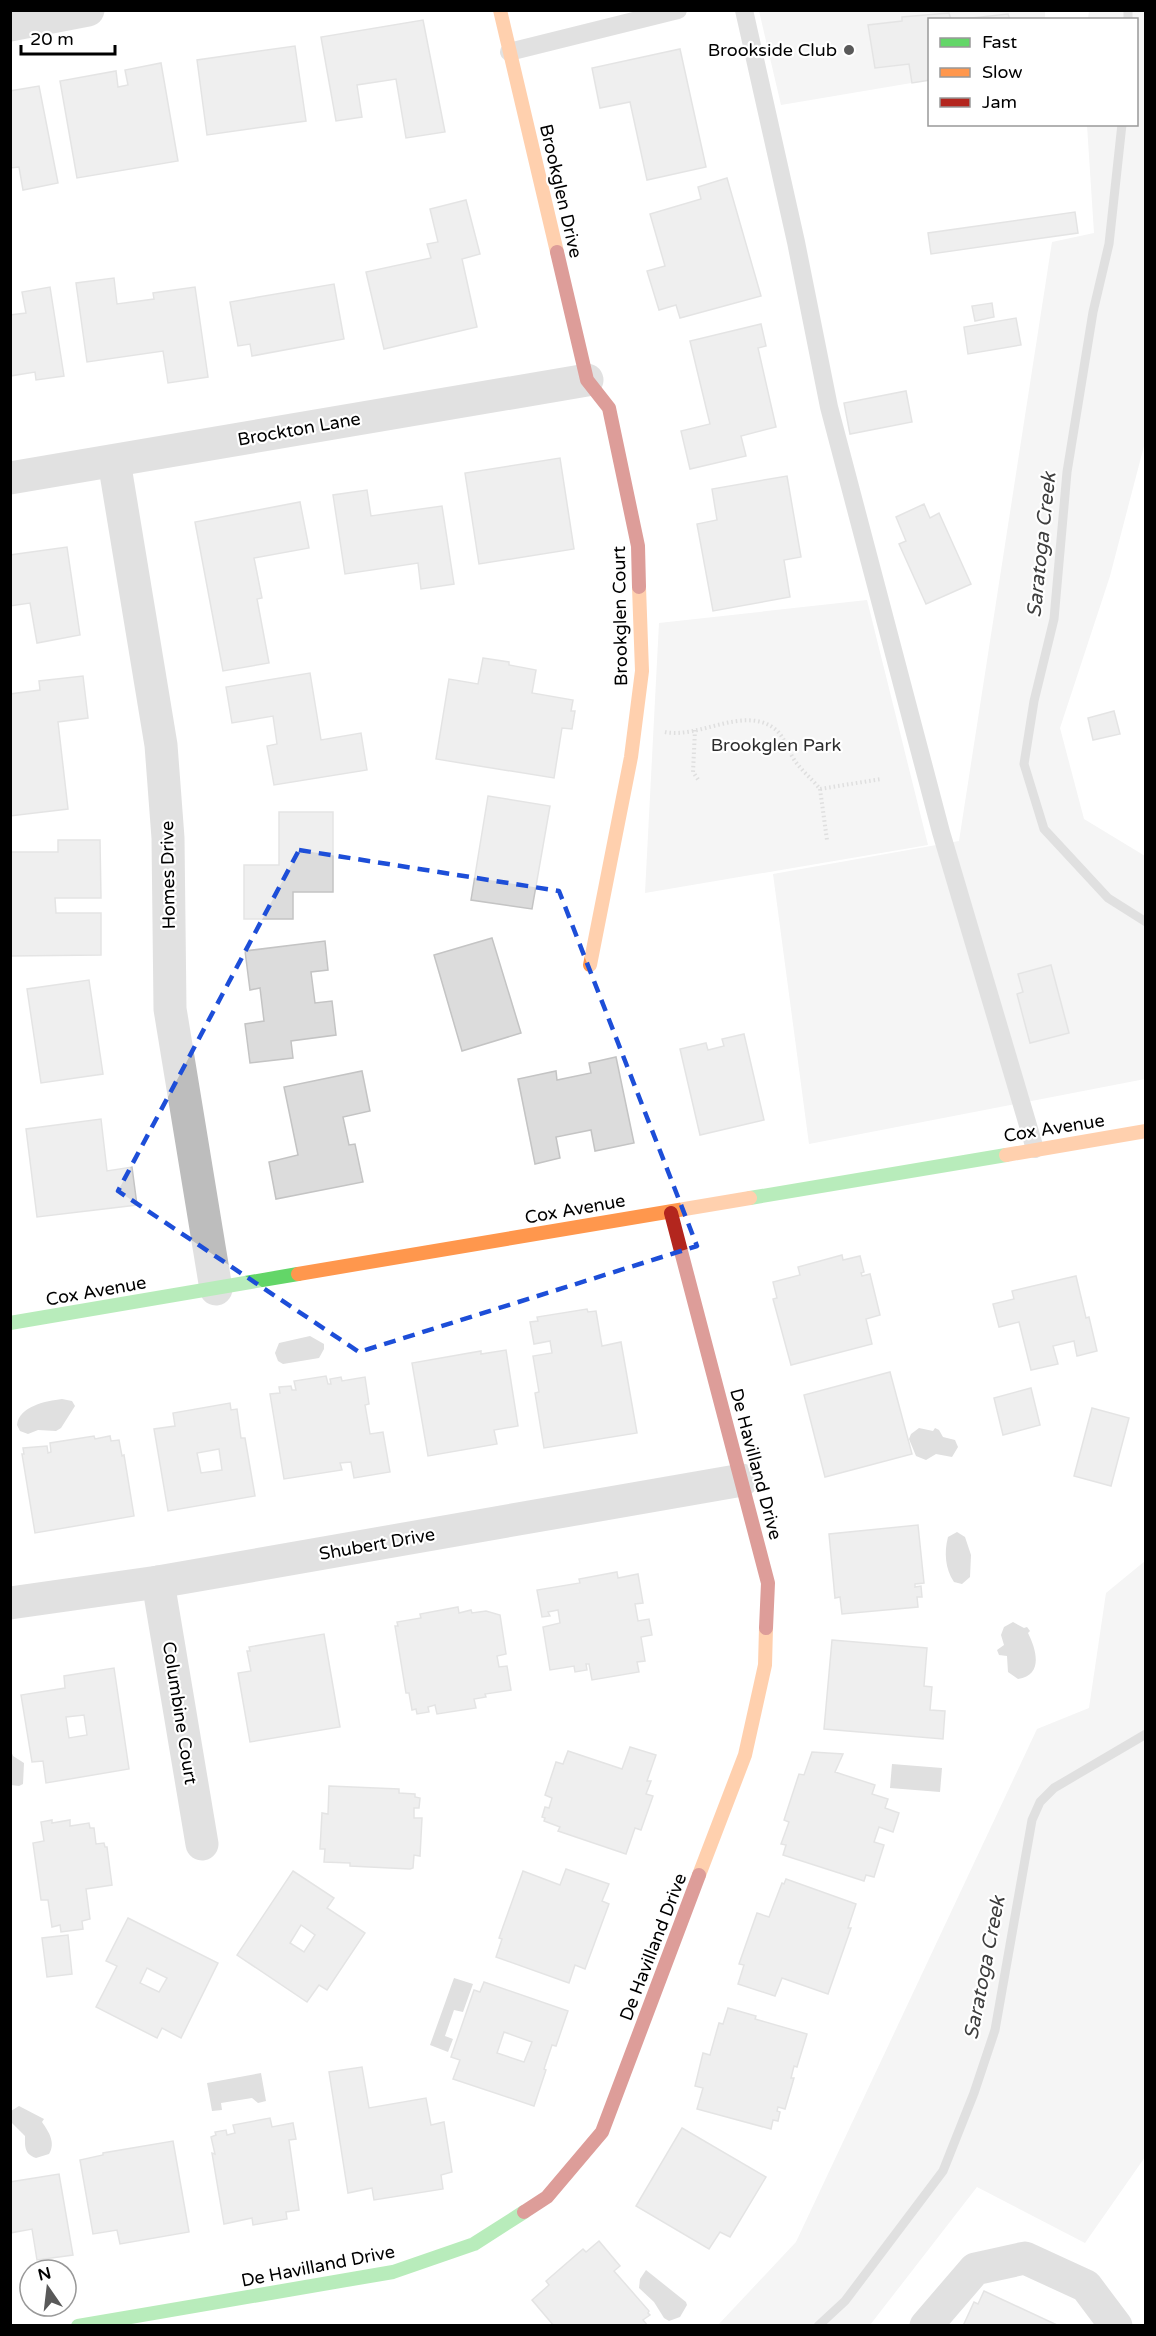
<svg xmlns="http://www.w3.org/2000/svg" width="1156" height="2336" viewBox="0 0 1156 2336" font-family="'Varela Round',sans-serif">
	<style>
		.green { fill: #e8e8e8 }
		.water { fill: #bababa }
		.lines { fill: none; stroke-linecap: round; stroke-linejoin: round }
		.stream { stroke: #bababa; stroke-width: 9 }
		.building { fill: #dcdcdc; stroke: #c4c4c4; stroke-width: 1.5; fill-rule: evenodd }
		.path { stroke: #b8b8b8; stroke-width: 4; stroke-dasharray: 1.5 3; stroke-linecap: butt }
		.lane { stroke: #bdbdbd; stroke-width: 18 }
		.street { stroke: #bdbdbd; stroke-width: 33 }
		.fast { stroke: #63d668; stroke-width: 14 }
		.slow { stroke: #ff974d; stroke-width: 14 }
		.jam { stroke: #b3261e; stroke-width: 14 }
		.marked { fill: none; stroke: #1d4ed8; stroke-width: 4.5; stroke-dasharray: 12 8; stroke-linejoin: round }
		.poi-dot { fill: #595959; stroke: #fff; stroke-width: 2 }
		.labels { text-anchor: middle; dominant-baseline: central; stroke-width: 4.5; stroke-linejoin: round; paint-order: stroke }
		.poi-label { font-size: 18px; fill: #000; stroke: #fff; text-anchor: end }
		.street-label { font-size: 18px; fill: #000; stroke: #fff }
		.park-label { font-size: 18px; fill: #2d2d2d; stroke: #fff }
		.water-label { font-size: 20px; font-style: italic; fill: #3e3e3e; stroke: #fff }
	</style>
	<rect width="100%" height="100%" fill="#fff"/>
	<g class="green">
		<path d="M 1045,10 L 1045,19 L 930,20 L 929,80 L 781,105 L 759,11 Z"/>
		<path d="M 1089,11 L 1145,11 L 1145,442 L 1110,576 L 1060,728 L 1084,819 L 1145,856 L 1145,1079 L 809,1144 L 773,874 L 959,841 L 1052,242 L 1094,233 L 1087,125 L 1136,124 L 1136,20 L 1088,19 Z"/>
		<path d="M 867,600 L 928,845 L 645,893 L 659,623 Z"/>
		<path d="M 1145,1561 L 1145,2157 L 1085,2243 L 977,2187 L 870,2325 L 718,2325 L 796,2242 L 1037,1729 L 1089,1708 L 1106,1593 Z"/>
	</g>
	<g class="water">
		<path d="M 310,1336 L 324,1344 L 324,1349 L 319,1358 L 283,1364 L 278,1361 L 275,1353 L 279,1343 Z"/>
		<path d="M 62,1399 L 72,1401 L 75,1406 L 61,1428 L 56,1431 L 38,1430 L 28,1434 L 20,1431 L 17,1425 C 19,1406 46,1401 62,1399 Z"/>
		<path d="M 919,1428 L 933,1431 L 935,1428 L 939,1430 L 943,1437 L 955,1440 L 958,1447 L 952,1457 L 936,1454 L 926,1460 L 916,1456 L 909,1439 L 911,1434 Z"/>
		<path d="M 957,1532 L 965,1537 L 971,1555 L 970,1577 L 962,1584 L 954,1582 C 945,1569 944,1552 948,1537 Z"/>
		<path d="M 1013,1622 L 1024,1628 L 1027,1627 L 1030,1631 L 1028,1633 C 1037,1651 1043,1675 1018,1679 L 1008,1672 L 1007,1656 L 999,1655 L 997,1650 L 1004,1645 L 1001,1635 L 1004,1627 Z"/>
		<path d="M 11,1751 L 13,1756 L 24,1763 L 23,1784 L 19,1786 L 11,1785 Z"/>
		<path d="M 892,1764 L 942,1768 L 940,1792 L 890,1788 Z"/>
		<path d="M 454,1978 L 473,1984 L 463,2012 L 454,2010 L 445,2036 L 453,2039 L 448,2052 L 430,2045 Z"/>
		<path d="M 261,2073 L 266,2101 L 258,2103 L 252,2098 L 221,2103 L 222,2110 L 212,2111 L 207,2083 Z"/>
		<path d="M 19,2106 L 44,2119 L 42,2122 C 49,2132 56,2143 49,2154 L 36,2158 C 24,2154 25,2146 25,2136 L 11,2122 L 11,2111 Z"/>
		<path d="M 646,2270 L 686,2302 L 687,2305 L 680,2317 L 669,2321 L 664,2318 L 654,2302 L 639,2288 L 640,2279 Z"/>
	</g>
	<g class="lines">
		<g class="stream">
			<path d="M 1128,20 L 1128,10"/>
			<path d="M 1122,124 L 1109,244 L 1093,312 L 1067,472 L 1054,619 L 1034,701 L 1024,764 L 1044,829 L 1108,898 L 1146,922"/>
			<path d="M 818,2326 L 845,2301 L 943,2171 L 974,2093 L 995,2030 L 1032,1820 L 1040,1802 L 1054,1788 L 1146,1734"/>
		</g>
	</g>
	<g class="building">
		<path d="M 949,13 L 951,20 L 930,20 L 930,80 L 912,83 L 909,64 L 875,68 L 868,25 L 902,21 L 902,17 Z"/>
		<path d="M 1008,14 L 1010,20 L 954,20 Z"/>
		<path d="M 423,20 L 445,132 L 406,138 L 396,79 L 357,85 L 362,117 L 336,121 L 321,37 Z"/>
		<path d="M 295,46 L 306,121 L 207,135 L 197,60 Z"/>
		<path d="M 680,49 L 706,167 L 647,180 L 630,102 L 600,108 L 592,68 Z"/>
		<path d="M 161,63 L 178,161 L 77,178 L 60,81 L 116,71 L 118,87 L 128,85 L 125,70 Z"/>
		<path d="M 39,86 L 58,183 L 23,190 L 19,167 L 10,168 L 10,91 Z"/>
		<path d="M 727,178 L 761,296 L 680,318 L 676,305 L 659,310 L 647,271 L 665,266 L 650,214 L 701,199 L 698,187 Z"/>
		<path d="M 466,200 L 480,254 L 462,259 L 477,327 L 384,349 L 366,272 L 431,258 L 427,244 L 438,242 L 430,209 Z"/>
		<path d="M 1075,212 L 1078,233 L 931,254 L 928,233 Z"/>
		<path d="M 114,278 L 117,304 L 154,299 L 153,293 L 195,287 L 208,377 L 168,383 L 163,351 L 87,362 L 76,283 Z"/>
		<path d="M 334,284 L 344,339 L 252,356 L 250,344 L 238,346 L 230,302 Z"/>
		<path d="M 50,287 L 64,376 L 36,380 L 35,372 L 10,376 L 10,315 L 26,313 L 22,292 Z"/>
		<path d="M 992,303 L 994,317 L 975,321 L 972,306 Z"/>
		<path d="M 1016,318 L 1021,345 L 968,354 L 964,327 Z"/>
		<path d="M 761,324 L 766,346 L 758,348 L 776,427 L 741,436 L 746,456 L 690,469 L 681,431 L 710,424 L 690,341 Z"/>
		<path d="M 906,391 L 912,422 L 850,434 L 844,403 Z"/>
		<path d="M 560,458 L 574,549 L 479,564 L 465,473 Z"/>
		<path d="M 787,476 L 801,557 L 784,560 L 790,597 L 713,611 L 697,524 L 717,520 L 712,489 Z"/>
		<path d="M 367,490 L 371,516 L 442,506 L 454,584 L 421,589 L 418,563 L 345,574 L 333,495 Z"/>
		<path d="M 300,502 L 309,548 L 254,558 L 262,598 L 257,599 L 269,663 L 223,671 L 195,522 Z"/>
		<path d="M 924,504 L 930,518 L 939,513 L 971,584 L 926,604 L 899,544 L 906,541 L 896,517 Z"/>
		<path d="M 67,547 L 80,635 L 37,643 L 30,603 L 10,606 L 10,555 Z"/>
		<path d="M 483,658 L 509,662 L 509,665 L 536,670 L 532,693 L 573,700 L 571,711 L 575,711 L 572,729 L 562,728 L 554,778 L 436,759 L 449,679 L 478,684 Z"/>
		<path d="M 310,673 L 321,740 L 361,733 L 367,770 L 274,785 L 267,746 L 277,744 L 273,716 L 232,723 L 226,687 Z"/>
		<path d="M 83,676 L 88,718 L 58,722 L 68,809 L 10,816 L 10,694 L 40,690 L 39,681 Z"/>
		<path d="M 1114,711 L 1120,734 L 1093,740 L 1088,718 Z"/>
		<path d="M 488,796 L 550,806 L 532,909 L 471,900 Z"/>
		<path d="M 279,812 L 333,812 L 333,892 L 293,892 L 293,919 L 244,919 L 244,865 L 279,865 Z"/>
		<path d="M 58,840 L 100,840 L 101,898 L 55,898 L 56,913 L 101,913 L 101,955 L 10,956 L 10,852 L 58,852 Z"/>
		<path d="M 492,938 L 521,1033 L 462,1051 L 434,955 Z"/>
		<path d="M 325,941 L 328,970 L 311,972 L 315,1003 L 332,1001 L 336,1035 L 291,1041 L 293,1058 L 250,1063 L 245,1024 L 264,1021 L 260,988 L 250,990 L 245,951 Z"/>
		<path d="M 1051,965 L 1069,1033 L 1030,1043 L 1017,994 L 1023,992 L 1018,974 Z"/>
		<path d="M 89,980 L 103,1074 L 41,1083 L 27,989 Z"/>
		<path d="M 744,1034 L 764,1120 L 700,1135 L 680,1049 L 706,1043 L 708,1050 L 724,1046 L 722,1039 Z"/>
		<path d="M 616,1057 L 634,1143 L 595,1151 L 591,1130 L 556,1137 L 560,1158 L 535,1164 L 518,1079 L 556,1071 L 557,1080 L 591,1073 L 589,1063 Z"/>
		<path d="M 362,1071 L 370,1111 L 343,1117 L 349,1145 L 355,1144 L 363,1182 L 276,1199 L 269,1162 L 298,1155 L 284,1087 Z"/>
		<path d="M 101,1119 L 107,1171 L 132,1167 L 137,1205 L 37,1217 L 26,1129 Z"/>
		<path d="M 842,1255 L 843,1260 L 860,1256 L 864,1272 L 861,1273 L 862,1276 L 870,1274 L 880,1315 L 866,1319 L 872,1344 L 791,1365 L 773,1299 L 777,1298 L 773,1282 L 800,1275 L 798,1267 Z"/>
		<path d="M 1076,1276 L 1086,1318 L 1089,1317 L 1097,1351 L 1077,1356 L 1074,1341 L 1053,1346 L 1058,1364 L 1031,1370 L 1019,1322 L 999,1327 L 993,1304 L 1014,1299 L 1012,1291 Z"/>
		<path d="M 587,1309 L 588,1312 L 596,1311 L 602,1346 L 621,1342 L 637,1433 L 544,1448 L 535,1393 L 539,1392 L 533,1356 L 552,1353 L 550,1341 L 534,1344 L 530,1322 L 538,1321 L 537,1317 Z"/>
		<path d="M 506,1350 L 518,1426 L 494,1430 L 497,1444 L 428,1456 L 412,1363 L 481,1351 L 481,1354 Z"/>
		<path d="M 890,1372 L 912,1454 L 825,1477 L 804,1395 Z"/>
		<path d="M 326,1376 L 328,1384 L 331,1384 L 330,1379 L 341,1377 L 342,1381 L 365,1377 L 369,1404 L 365,1405 L 370,1434 L 383,1432 L 390,1472 L 354,1478 L 351,1462 L 340,1463 L 342,1470 L 284,1479 L 270,1394 L 280,1393 L 279,1387 L 291,1386 L 292,1390 L 296,1390 L 294,1381 Z"/>
		<path d="M 1031,1388 L 1040,1425 L 1003,1435 L 994,1398 Z"/>
		<path d="M 230,1403 L 231,1410 L 237,1409 L 241,1438 L 245,1438 L 255,1496 L 168,1511 L 154,1429 L 175,1426 L 173,1413 ZM 219,1449 L 222,1470 L 201,1473 L 197,1453 Z"/>
		<path d="M 1092,1408 L 1129,1418 L 1111,1486 L 1074,1476 Z"/>
		<path d="M 94,1436 L 95,1439 L 110,1436 L 111,1441 L 119,1440 L 122,1456 L 124,1455 L 134,1516 L 35,1533 L 22,1454 L 24,1454 L 23,1448 L 47,1446 L 48,1453 L 51,1452 L 50,1443 Z"/>
		<path d="M 918,1525 L 924,1583 L 915,1584 L 915,1587 L 921,1586 L 922,1597 L 917,1597 L 918,1607 L 842,1614 L 840,1597 L 835,1598 L 829,1534 Z"/>
		<path d="M 617,1572 L 618,1578 L 638,1574 L 643,1603 L 635,1604 L 638,1621 L 649,1619 L 652,1635 L 641,1637 L 645,1661 L 637,1662 L 639,1672 L 592,1680 L 589,1664 L 586,1664 L 587,1670 L 575,1672 L 574,1666 L 550,1670 L 543,1627 L 560,1623 L 558,1610 L 548,1612 L 550,1616 L 542,1617 L 537,1590 L 580,1583 L 579,1579 Z"/>
		<path d="M 458,1607 L 459,1613 L 471,1610 L 472,1613 L 486,1611 L 500,1615 L 506,1654 L 497,1656 L 499,1667 L 507,1666 L 511,1690 L 485,1694 L 486,1697 L 474,1699 L 476,1708 L 437,1714 L 435,1705 L 428,1707 L 429,1712 L 417,1714 L 416,1709 L 412,1710 L 409,1693 L 406,1693 L 395,1626 L 398,1626 L 397,1622 L 421,1618 L 420,1614 Z"/>
		<path d="M 324,1634 L 340,1727 L 250,1742 L 238,1673 L 251,1671 L 247,1651 L 250,1651 L 249,1647 Z"/>
		<path d="M 832,1640 L 927,1648 L 924,1686 L 932,1687 L 930,1710 L 945,1711 L 943,1739 L 824,1729 Z"/>
		<path d="M 114,1668 L 129,1769 L 46,1783 L 43,1761 L 32,1762 L 21,1695 L 65,1688 L 64,1676 ZM 84,1715 L 87,1735 L 69,1738 L 66,1717 Z"/>
		<path d="M 630,1747 L 656,1755 L 647,1781 L 651,1781 L 646,1794 L 653,1796 L 641,1830 L 635,1828 L 626,1854 L 558,1831 L 560,1827 L 544,1821 L 545,1818 L 542,1817 L 545,1807 L 549,1808 L 552,1798 L 545,1795 L 556,1762 L 563,1764 L 568,1751 L 622,1769 Z"/>
		<path d="M 812,1752 L 843,1754 L 835,1772 L 875,1785 L 872,1794 L 888,1799 L 885,1808 L 899,1813 L 893,1832 L 879,1827 L 874,1842 L 884,1845 L 874,1877 L 866,1875 L 864,1881 L 783,1855 L 786,1845 L 781,1844 L 789,1822 L 784,1820 L 799,1774 L 804,1775 Z"/>
		<path d="M 329,1786 L 399,1789 L 399,1793 L 415,1794 L 415,1797 L 420,1798 L 419,1808 L 414,1808 L 414,1818 L 422,1818 L 420,1856 L 414,1855 L 413,1868 L 410,1869 L 350,1866 L 350,1863 L 324,1862 L 325,1849 L 320,1849 L 322,1813 L 328,1814 Z"/>
		<path d="M 52,1820 L 52,1823 L 70,1820 L 70,1826 L 89,1823 L 90,1828 L 94,1828 L 96,1844 L 104,1843 L 105,1847 L 107,1847 L 112,1885 L 86,1889 L 90,1919 L 82,1921 L 83,1929 L 61,1932 L 60,1925 L 52,1927 L 48,1900 L 41,1900 L 33,1843 L 44,1841 L 41,1822 Z"/>
		<path d="M 566,1869 L 609,1884 L 602,1901 L 609,1904 L 585,1969 L 575,1965 L 569,1983 L 496,1957 L 502,1939 L 499,1938 L 523,1871 L 560,1885 Z"/>
		<path d="M 293,1871 L 334,1898 L 327,1908 L 365,1933 L 327,1990 L 319,1985 L 307,2002 L 237,1955 ZM 301,1925 L 315,1935 L 304,1952 L 290,1943 Z"/>
		<path d="M 786,1879 L 856,1904 L 848,1928 L 851,1928 L 828,1994 L 782,1978 L 775,1996 L 738,1984 L 744,1965 L 739,1964 L 757,1913 L 769,1917 L 782,1883 L 784,1884 Z"/>
		<path d="M 128,1918 L 218,1963 L 181,2038 L 162,2028 L 157,2038 L 96,2007 L 117,1966 L 106,1961 ZM 147,1968 L 167,1978 L 159,1992 L 140,1983 Z"/>
		<path d="M 68,1935 L 72,1974 L 47,1977 L 42,1938 Z"/>
		<path d="M 484,1982 L 568,2011 L 556,2046 L 552,2045 L 544,2069 L 546,2070 L 534,2106 L 453,2079 L 460,2060 L 451,2057 L 474,1990 L 480,1992 ZM 504,2032 L 532,2042 L 524,2062 L 497,2053 Z"/>
		<path d="M 728,2008 L 756,2016 L 755,2019 L 807,2034 L 797,2067 L 794,2066 L 791,2078 L 794,2078 L 785,2109 L 778,2107 L 777,2111 L 780,2112 L 778,2121 L 773,2120 L 771,2129 L 697,2109 L 703,2088 L 695,2086 L 703,2053 L 710,2055 L 719,2023 L 723,2024 Z"/>
		<path d="M 362,2067 L 369,2108 L 426,2098 L 431,2125 L 444,2122 L 452,2172 L 441,2175 L 443,2189 L 374,2200 L 372,2188 L 348,2193 L 329,2072 Z"/>
		<path d="M 270,2118 L 272,2127 L 293,2123 L 296,2139 L 289,2140 L 299,2210 L 286,2212 L 287,2219 L 253,2225 L 252,2218 L 224,2224 L 212,2153 L 215,2154 L 211,2137 L 216,2135 L 215,2132 L 226,2130 L 227,2135 L 235,2133 L 233,2125 Z"/>
		<path d="M 682,2128 L 766,2177 L 730,2237 L 720,2232 L 709,2249 L 636,2206 Z"/>
		<path d="M 173,2141 L 189,2232 L 120,2244 L 117,2230 L 93,2234 L 80,2160 L 103,2155 L 103,2153 Z"/>
		<path d="M 59,2174 L 73,2255 L 37,2260 L 32,2229 L 10,2233 L 10,2182 Z"/>
		<path d="M 599,2241 L 620,2266 L 614,2271 L 649,2311 L 648,2313 L 650,2315 L 643,2320 L 648,2326 L 554,2326 L 532,2300 L 549,2285 L 546,2281 L 583,2249 L 586,2252 Z"/>
		<path d="M 984,2291 L 1057,2325 L 963,2326 L 974,2302 L 978,2304 Z"/>
	</g>
	<g class="lines">
		<g class="path">
			<path d="M 695,730 L 693,772 L 699,781"/>
			<path d="M 665,732 C 699,739 744,705 775,729 C 785,737 788,751 795,761 C 802,771 812,779 820,789 L 881,779"/>
			<path d="M 820,789 L 827,840"/>
		</g>
		<g class="lane">
			<path d="M 744,10 L 796,242 L 829,407 L 941,832 L 1035,1149"/>
			<path d="M 509,52 L 678,10"/>
		</g>
		<g class="street">
			<path d="M 10,25 L 88,10"/>
			<path d="M 114,461 L 161,745 L 168,838 L 170,1009 L 216,1289"/>
			<path d="M 10,478 L 587,380"/>
			<path d="M 158,1582 L 202,1844"/>
			<path d="M 10,1603 L 158,1582 L 742,1480"/>
			<path d="M 926,2326 L 975,2269 L 1025,2258 L 1086,2286 L 1116,2326"/>
		</g>
		<g class="fast">
			<path d="M 750,1198 L 1006,1155"/>
			<path d="M 10,1323 L 298,1274"/>
			<path d="M 78,2326 L 393,2272 L 474,2244 L 524,2212"/>
		</g>
		<g class="slow">
			<path d="M 500,10 L 557,252"/>
			<path d="M 590,965 L 631,757 L 642,671 L 639,587"/>
			<path d="M 1006,1155 L 1146,1131"/>
			<path d="M 298,1274 L 750,1198"/>
			<path d="M 699,1875 L 745,1755 L 765,1665 L 766,1628"/>
		</g>
		<g class="jam">
			<path d="M 557,252 L 587,380 L 609,408 L 638,546 L 639,587"/>
			<path d="M 671,1213 L 768,1583 L 766,1628"/>
			<path d="M 524,2212 L 547,2197 L 602,2132 L 699,1875"/>
		</g>
	</g>
	<path d="M0 0H1156V2336H0ZM 299,850 L 559,891 L 697,1246 L 359,1352 L 118,1191 Z" fill="#fff" fill-opacity=".55" fill-rule="evenodd"/>
	<path class="marked" d="M 299,850 L 559,891 L 697,1246 L 359,1352 L 118,1191 Z"/>
	<circle class="poi-dot" cx="849" cy="50" r="6"/>
	<g class="labels">
		<g class="poi-label">
			<text x="837" y="50">Brookside Club</text>
		</g>
		<g class="street-label">
			<text transform="translate(561 191) rotate(77)">Brookglen Drive</text>
			<text transform="translate(299 429) rotate(-10)">Brockton Lane</text>
			<text transform="translate(620 616) rotate(-91)">Brookglen Court</text>
			<text transform="translate(168 875) rotate(-91)">Homes Drive</text>
			<text transform="translate(1054 1128) rotate(-9)">Cox Avenue</text>
			<text transform="translate(575 1209) rotate(-10)">Cox Avenue</text>
			<text transform="translate(96 1291) rotate(-10)">Cox Avenue</text>
			<text transform="translate(756 1464) rotate(75)">De Havilland Drive</text>
			<text transform="translate(377 1544) rotate(-10)">Shubert Drive</text>
			<text transform="translate(180 1713) rotate(81)">Columbine Court</text>
			<text transform="translate(653 1947) rotate(-69)">De Havilland Drive</text>
			<text transform="translate(318 2266) rotate(-11)">De Havilland Drive</text>
		</g>
		<g class="park-label">
			<text x="776" y="745">Brookglen Park</text>
		</g>
		<g class="water-label">
			<text transform="translate(1042 545) rotate(-84)">Saratoga Creek</text>
			<text transform="translate(985 1968) rotate(-79)">Saratoga Creek</text>
		</g>
	</g>
	<rect width="1156" height="2336" fill="none" stroke="#000000" stroke-width="24"/>
	<rect x="928" y="18" width="210" height="108" fill="#ffffff" stroke="#999999" stroke-width="1.5"/>
	<rect x="940" y="38" width="30" height="9" fill="#63d668" stroke="#999999" stroke-width="1.5"/>
	<text x="982" y="48" font-size="18" fill="#000000">Fast</text>
	<rect x="940" y="68" width="30" height="9" fill="#ff974d" stroke="#999999" stroke-width="1.5"/>
	<text x="982" y="78" font-size="18" fill="#000000">Slow</text>
	<rect x="940" y="98" width="30" height="9" fill="#b3261e" stroke="#999999" stroke-width="1.5"/>
	<text x="982" y="108" font-size="18" fill="#000000">Jam</text>
	<g transform="translate(48 2288) rotate(346)"><circle r="28" fill="#ffffff" stroke="#999999" stroke-width="1.5"/>
	<path d="M0-4.5L10 22L0 15L-10 22Z" fill="#595959"/>
	<text y="-9" font-size="16" font-weight="bold" text-anchor="middle" fill="#000000">N</text>
	</g>
	<path d="M21 45v9h94v-9" fill="none" stroke="#000000" stroke-width="3"/>
	<text x="30" y="45" font-size="18" fill="#000000" stroke="#ffffff" stroke-width="4.5" paint-order="stroke">20 m</text>
</svg>
